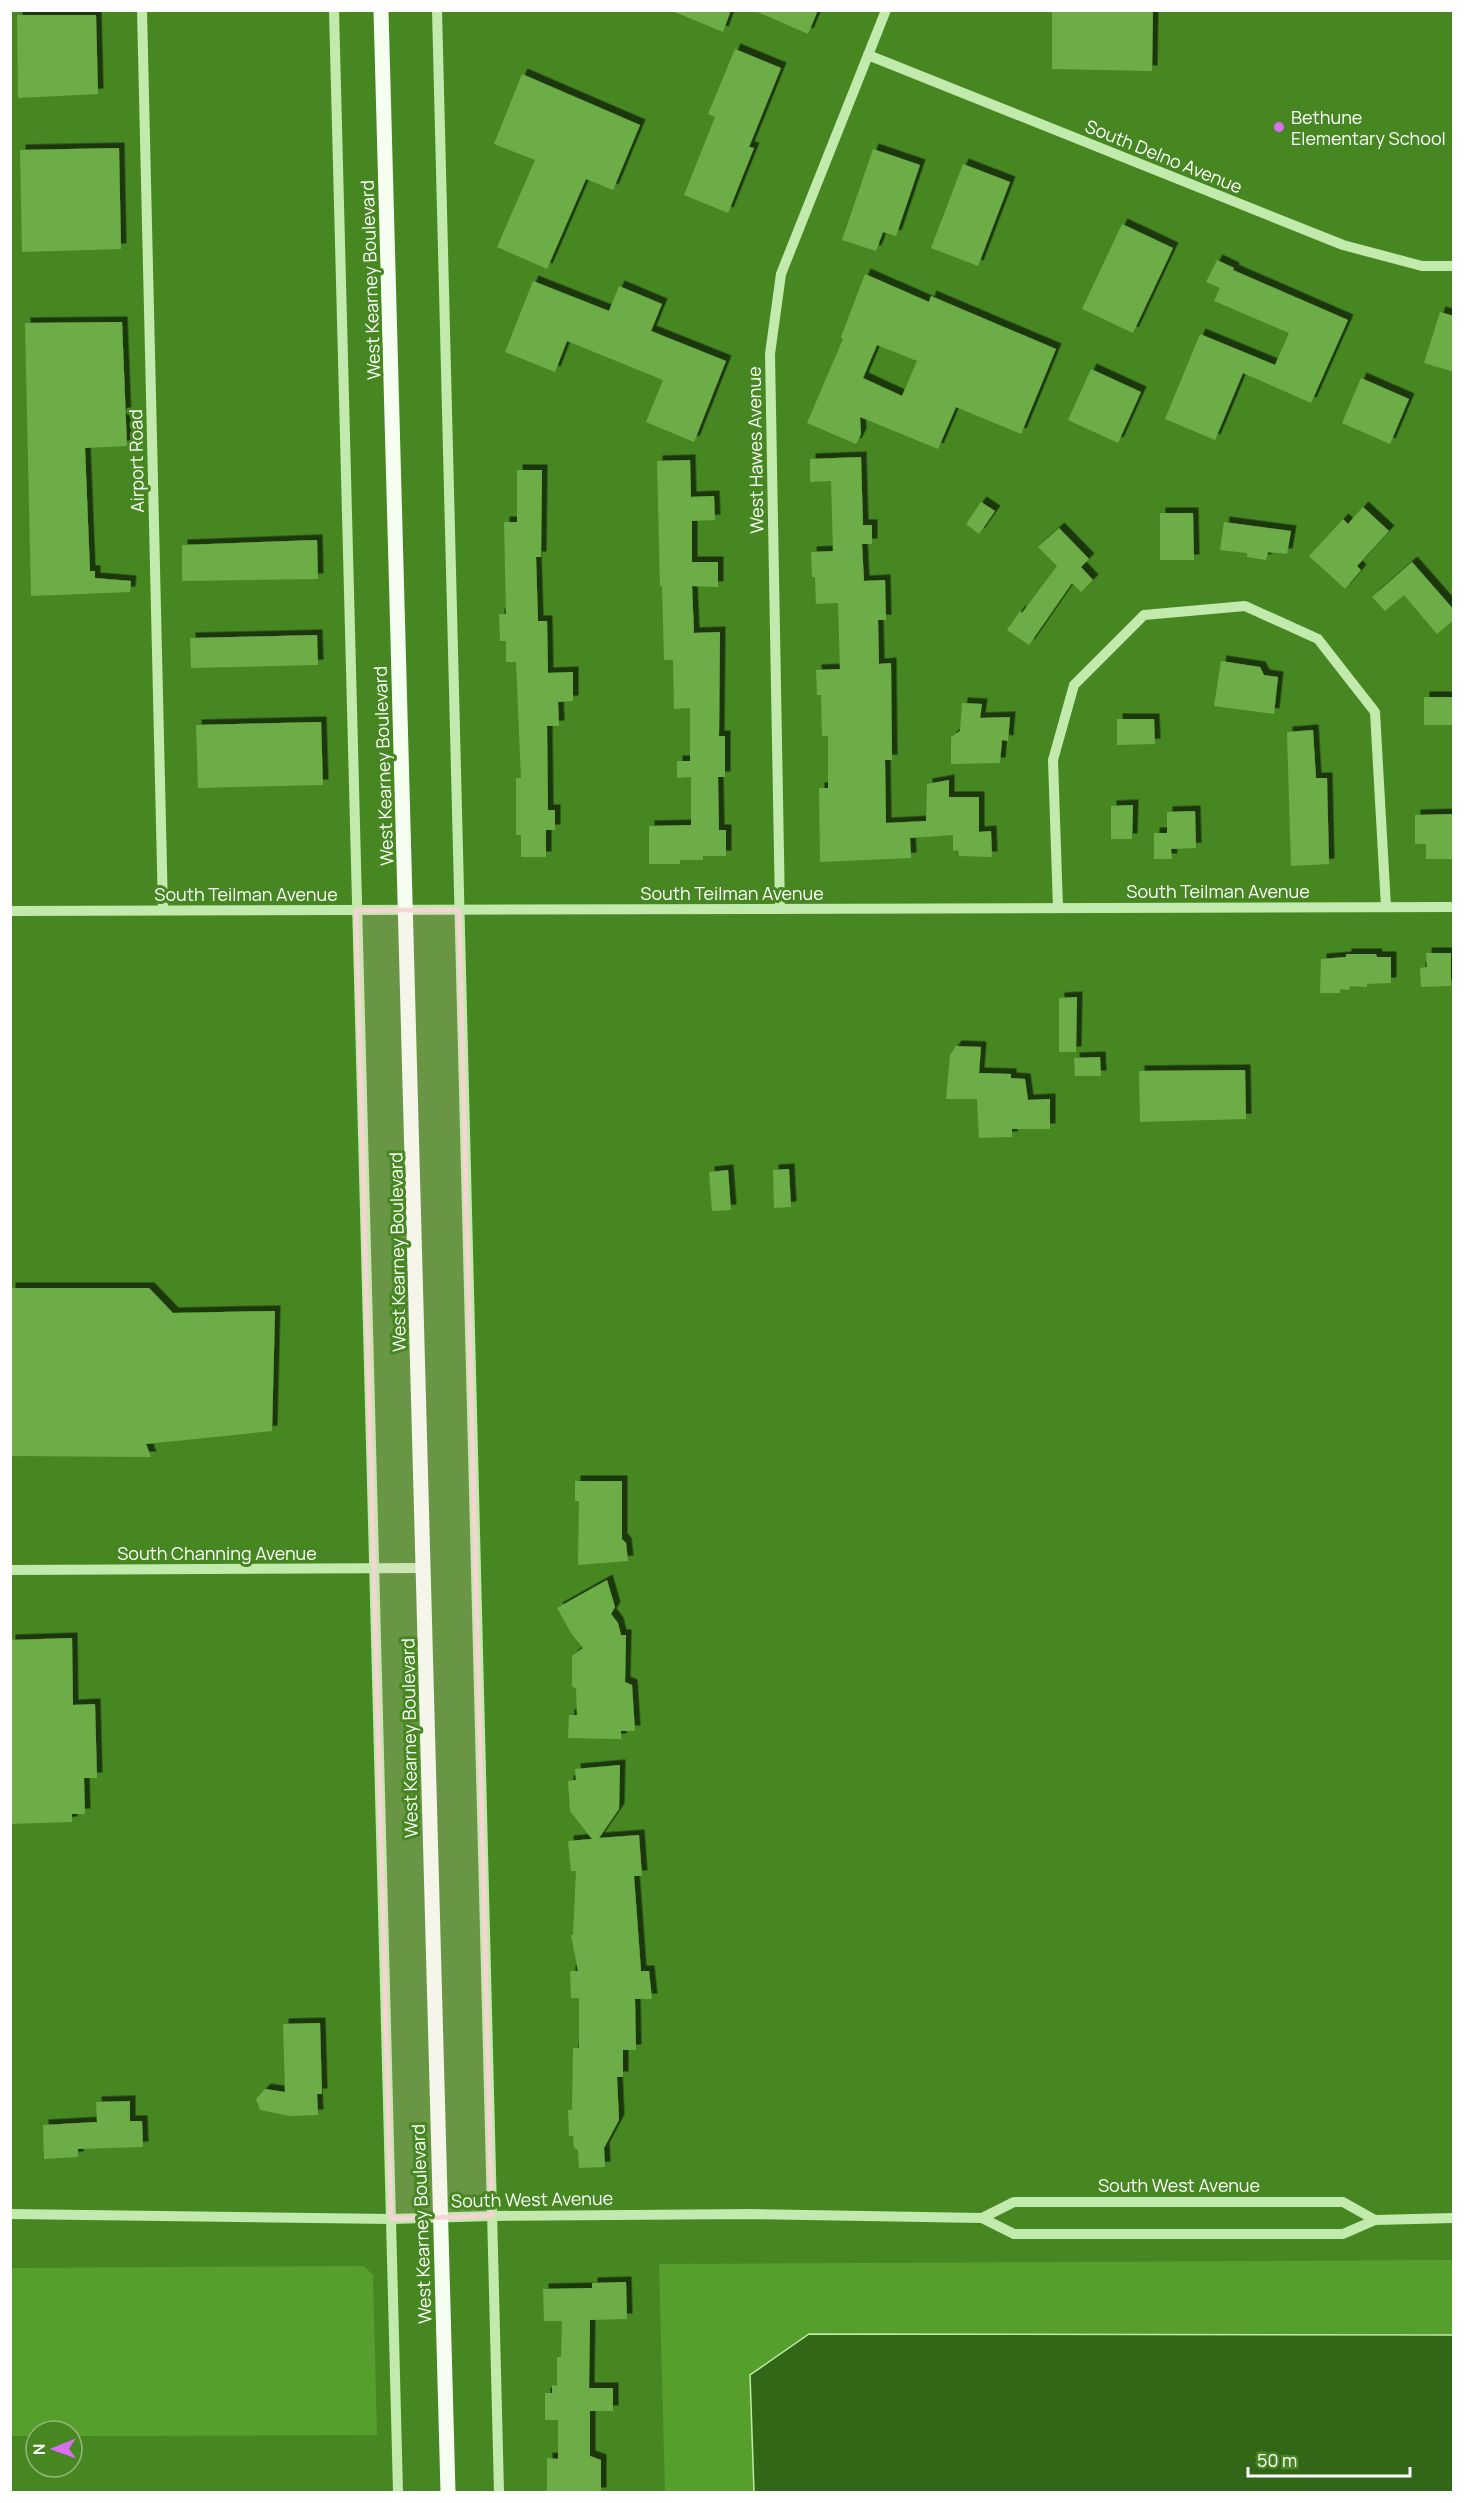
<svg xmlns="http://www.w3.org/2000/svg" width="1464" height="2503" viewBox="0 0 1464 2503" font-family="Manrope,sans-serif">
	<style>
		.green { fill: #579f2c }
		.water { fill: #336718; stroke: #bdeba1; stroke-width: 1.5 }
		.building { fill: #6cad46; fill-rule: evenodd; filter: url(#shadow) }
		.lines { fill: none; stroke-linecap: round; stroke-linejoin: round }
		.minor { stroke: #c3eaad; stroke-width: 10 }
		.major { stroke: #f5fef0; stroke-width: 15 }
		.marked { fill: #f7d4d4; fill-opacity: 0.2; stroke: #f7d4d4; stroke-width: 4.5; stroke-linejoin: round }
		.poi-dot { fill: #da6ff6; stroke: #468722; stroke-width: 2 }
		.labels { text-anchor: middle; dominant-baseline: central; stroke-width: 6; stroke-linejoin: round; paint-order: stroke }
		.poi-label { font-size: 18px; fill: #fff; stroke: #468722; text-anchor: start }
		.street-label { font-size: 18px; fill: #fff; stroke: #468722 }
	</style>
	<defs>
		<filter id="shadow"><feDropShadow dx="5.5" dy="-5.5" stdDeviation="0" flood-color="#0009"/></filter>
	</defs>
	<rect width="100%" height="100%" fill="#468722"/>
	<g class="green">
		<path d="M 1453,2260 L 1453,2492 L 665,2492 L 659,2264 Z"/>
		<path d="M 364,2266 L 373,2275 L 377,2435 L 72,2436 L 72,2431 L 36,2431 L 36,2436 L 11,2436 L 11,2268 Z"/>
	</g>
	<path class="water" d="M 809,2334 L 1453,2335 L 1453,2492 L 754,2492 L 750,2375 Z"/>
	<g class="building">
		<path d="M 670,10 L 731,10 L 723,32 Z"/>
		<path d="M 753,10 L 818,10 L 808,34 Z"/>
		<path d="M 1052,10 L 1153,10 L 1152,71 L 1052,69 Z"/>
		<path d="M 17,15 L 96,15 L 98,94 L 18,98 Z"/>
		<path d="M 735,49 L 781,68 L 749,147 L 754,148 L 728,213 L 684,195 L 715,117 L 708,114 Z"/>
		<path d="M 522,74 L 640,125 L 613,190 L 586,179 L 547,269 L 497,247 L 535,160 L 494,144 Z"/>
		<path d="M 119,148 L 121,249 L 22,252 L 20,150 Z"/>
		<path d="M 873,149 L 920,165 L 896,236 L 883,232 L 876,251 L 842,240 Z"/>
		<path d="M 963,164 L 1010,182 L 978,266 L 931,248 Z"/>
		<path d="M 1122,224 L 1173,248 L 1133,333 L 1082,309 Z"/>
		<path d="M 1217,260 L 1234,268 L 1233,270 L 1348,320 L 1311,403 L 1243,373 L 1215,440 L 1165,419 L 1200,334 L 1275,365 L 1289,333 L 1214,301 L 1220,288 L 1206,282 Z"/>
		<path d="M 865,274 L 929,302 L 931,296 L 1056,349 L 1021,434 L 956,407 L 938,449 L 860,417 L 861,434 L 856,444 L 807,423 L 843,339 L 841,337 ZM 877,345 L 917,361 L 902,396 L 863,378 Z"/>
		<path d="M 533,281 L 609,311 L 619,286 L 662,304 L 651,331 L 726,361 L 694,442 L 646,422 L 663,380 L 567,341 L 555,372 L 505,352 Z"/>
		<path d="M 1440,312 L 1454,316 L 1454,372 L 1424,363 Z"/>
		<path d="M 122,322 L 127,446 L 85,448 L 90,571 L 95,571 L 95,578 L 131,581 L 130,592 L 31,596 L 25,323 Z"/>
		<path d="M 1091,369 L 1141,392 L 1118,443 L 1068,420 Z"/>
		<path d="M 1361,378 L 1409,399 L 1390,444 L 1342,423 Z"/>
		<path d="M 861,457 L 863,525 L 872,525 L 872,544 L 862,544 L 864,581 L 885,580 L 886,620 L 878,620 L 879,664 L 891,663 L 892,760 L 885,760 L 886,823 L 926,821 L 927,784 L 949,780 L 949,797 L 979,797 L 979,832 L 991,831 L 992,857 L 959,856 L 958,850 L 953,851 L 953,835 L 910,838 L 911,858 L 820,862 L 819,788 L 828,788 L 828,736 L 822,736 L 821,695 L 817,695 L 816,670 L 840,669 L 838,603 L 816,604 L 815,577 L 812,577 L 811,552 L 833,551 L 831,481 L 810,482 L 810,459 Z"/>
		<path d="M 690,460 L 691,497 L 714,496 L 715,520 L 692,521 L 692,562 L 718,562 L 718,587 L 692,586 L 694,633 L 720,632 L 719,736 L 725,736 L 725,777 L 718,777 L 719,830 L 726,830 L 726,856 L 703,856 L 703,860 L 680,860 L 680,864 L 649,864 L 649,826 L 691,825 L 691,777 L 677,778 L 677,761 L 690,761 L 690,708 L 674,709 L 673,660 L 664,660 L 662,586 L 660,586 L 657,461 Z"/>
		<path d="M 517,470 L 542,470 L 541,557 L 536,557 L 538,621 L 547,621 L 548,673 L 573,672 L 573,701 L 558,702 L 559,726 L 547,726 L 548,810 L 555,810 L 555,830 L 546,830 L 546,857 L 521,857 L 521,835 L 516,835 L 516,778 L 521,778 L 516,662 L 506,662 L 506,641 L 500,641 L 499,614 L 506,614 L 504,522 L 517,522 Z"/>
		<path d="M 981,502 L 995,511 L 979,534 L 966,524 Z"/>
		<path d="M 1363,507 L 1389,531 L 1357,566 L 1361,570 L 1345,589 L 1309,556 L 1343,519 L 1348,524 Z"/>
		<path d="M 1160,513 L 1193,513 L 1194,560 L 1160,560 Z"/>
		<path d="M 1224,522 L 1291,531 L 1287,554 L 1268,552 L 1266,560 L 1247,557 L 1247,553 L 1220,550 Z"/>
		<path d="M 1059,528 L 1089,559 L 1081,567 L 1093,580 L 1081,592 L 1072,583 L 1029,645 L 1007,630 L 1020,611 L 1022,613 L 1057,566 L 1038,547 Z"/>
		<path d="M 317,540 L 318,579 L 182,581 L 182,545 Z"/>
		<path d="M 1412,562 L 1454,610 L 1454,620 L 1437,634 L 1404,595 L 1385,611 L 1372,597 Z"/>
		<path d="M 317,635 L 318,665 L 191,668 L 190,638 Z"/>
		<path d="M 1221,661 L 1260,667 L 1264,675 L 1278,677 L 1274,714 L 1214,706 Z"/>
		<rect x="1424" y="697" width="30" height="28"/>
		<path d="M 962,703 L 982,704 L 980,718 L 1010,717 L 1008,741 L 1002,740 L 1000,763 L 951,764 L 951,737 L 960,731 Z"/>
		<path d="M 1117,719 L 1154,719 L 1155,744 L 1117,745 Z"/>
		<path d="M 321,722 L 323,785 L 198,788 L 196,725 Z"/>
		<path d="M 1313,730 L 1316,778 L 1327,778 L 1329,864 L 1291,866 L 1287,732 Z"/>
		<path d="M 1133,805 L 1132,839 L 1111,839 L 1111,806 Z"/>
		<path d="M 1195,811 L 1196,848 L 1171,849 L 1172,859 L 1154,859 L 1154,833 L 1167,833 L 1167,812 Z"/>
		<path d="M 1454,814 L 1454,859 L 1426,859 L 1426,844 L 1415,844 L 1415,815 Z"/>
		<path d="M 1426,953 L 1451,953 L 1451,986 L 1421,987 L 1420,968 L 1427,967 Z"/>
		<path d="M 1346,954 L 1376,954 L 1377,957 L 1391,957 L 1391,983 L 1367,984 L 1367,987 L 1350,986 L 1349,990 L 1340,989 L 1340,993 L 1320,993 L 1321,959 L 1346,957 Z"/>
		<path d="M 1077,997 L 1076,1052 L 1059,1052 L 1059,998 Z"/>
		<path d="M 956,1046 L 981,1047 L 979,1073 L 1011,1074 L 1011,1078 L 1025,1079 L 1028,1100 L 1050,1099 L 1050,1129 L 1012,1129 L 1012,1137 L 979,1138 L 977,1099 L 946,1099 L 950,1055 Z"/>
		<path d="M 1100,1057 L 1101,1076 L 1075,1076 L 1074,1058 Z"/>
		<path d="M 1245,1070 L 1246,1119 L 1140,1122 L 1139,1071 Z"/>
		<path d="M 789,1169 L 791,1207 L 774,1208 L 773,1170 Z"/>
		<path d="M 728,1170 L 731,1210 L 712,1211 L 709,1172 Z"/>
		<path d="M 10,1288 L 149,1288 L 173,1313 L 275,1311 L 272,1431 L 146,1444 L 151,1457 L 10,1456 Z"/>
		<path d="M 575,1481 L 622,1481 L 622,1539 L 626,1543 L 628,1561 L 578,1565 L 579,1501 L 575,1501 Z"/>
		<path d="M 607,1580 L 615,1607 L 611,1614 L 618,1623 L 621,1635 L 626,1635 L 625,1682 L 632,1685 L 635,1731 L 621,1731 L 621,1739 L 568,1738 L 569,1715 L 577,1715 L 576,1689 L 572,1686 L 572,1656 L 583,1648 L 571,1633 L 557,1608 Z"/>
		<path d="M 72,1638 L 73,1705 L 95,1704 L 97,1778 L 84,1778 L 85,1814 L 72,1814 L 72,1822 L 10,1824 L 10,1640 Z"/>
		<path d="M 620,1765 L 619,1809 L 599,1838 L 639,1835 L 642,1876 L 634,1876 L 641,1971 L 649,1971 L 652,1999 L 635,1999 L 636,2050 L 623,2050 L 623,2077 L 617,2077 L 619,2120 L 604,2148 L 605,2167 L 579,2168 L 578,2150 L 574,2148 L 573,2136 L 569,2136 L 568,2110 L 572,2110 L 573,2048 L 579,2048 L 579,1998 L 571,1998 L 570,1971 L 578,1971 L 571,1935 L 573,1935 L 576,1871 L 571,1871 L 568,1841 L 592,1839 L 570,1811 L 568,1781 L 576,1780 L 575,1769 Z"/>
		<path d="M 320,2023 L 322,2094 L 317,2094 L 318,2115 L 290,2116 L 260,2110 L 256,2099 L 265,2089 L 285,2092 L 283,2024 Z"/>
		<path d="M 130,2101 L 130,2121 L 142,2121 L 143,2147 L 78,2149 L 78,2157 L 44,2159 L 43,2125 L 97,2122 L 96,2102 Z"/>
		<path d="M 626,2282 L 627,2319 L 590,2320 L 589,2388 L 613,2388 L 613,2411 L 590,2411 L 590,2456 L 601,2460 L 601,2493 L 547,2493 L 547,2458 L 558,2459 L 558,2420 L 545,2420 L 545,2393 L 552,2393 L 552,2385 L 557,2386 L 557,2357 L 561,2357 L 562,2321 L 544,2321 L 543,2289 L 592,2288 L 592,2283 Z"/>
	</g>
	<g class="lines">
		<g class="minor">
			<path d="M 142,10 L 163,910"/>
			<path d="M 334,10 L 398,2492"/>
			<path d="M 437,10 L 499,2492"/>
			<path d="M 868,55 L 1343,245 L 1422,266 L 1454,266"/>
			<path d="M 1058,908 L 1053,760 L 1074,685 L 1144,615 L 1245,606 L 1318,639 L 1375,712 L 1386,907"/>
			<path d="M 780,909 L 770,354 L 781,274 L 886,10"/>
			<path d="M 10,911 L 1454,907"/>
			<path d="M 10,1570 L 424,1568"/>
			<path d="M 10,2214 L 391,2219 L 492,2216 L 750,2214 L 982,2218 L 1014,2234 L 1343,2234 L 1375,2220 L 1454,2218"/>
			<path d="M 982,2218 L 1014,2202 L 1343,2202 L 1375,2220"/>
		</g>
		<path class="major" d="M 381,10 L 448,2492"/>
	</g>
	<path class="marked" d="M 356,910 L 459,910 L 492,2216 L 391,2219 Z"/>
	<circle class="poi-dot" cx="1279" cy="127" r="6"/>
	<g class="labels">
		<g class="poi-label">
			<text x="1291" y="117">Bethune<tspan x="1291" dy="21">Elementary School</tspan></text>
		</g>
		<g class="street-label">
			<text transform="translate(1164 156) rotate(22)">South Delno Avenue</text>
			<text transform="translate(370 280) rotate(-92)">West Kearney Boulevard</text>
			<text transform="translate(755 450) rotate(-91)">West Hawes Avenue</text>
			<text transform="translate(136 461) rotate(-91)">Airport Road</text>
			<text transform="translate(383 766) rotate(-92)">West Kearney Boulevard</text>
			<text x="1218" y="891">South Teilman Avenue</text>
			<text x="732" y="893">South Teilman Avenue</text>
			<text x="246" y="894">South Teilman Avenue</text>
			<text transform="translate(397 1252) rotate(-91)">West Kearney Boulevard</text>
			<text x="217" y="1553">South Channing Avenue</text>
			<text transform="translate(409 1738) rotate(-91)">West Kearney Boulevard</text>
			<text x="1179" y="2185">South West Avenue</text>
			<text transform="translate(532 2199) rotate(-1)">South West Avenue</text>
			<text transform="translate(421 2224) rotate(-92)">West Kearney Boulevard</text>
		</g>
	</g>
	<rect width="1464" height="2503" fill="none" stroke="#ffffff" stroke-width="24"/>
	<g transform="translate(54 2449) rotate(269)"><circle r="28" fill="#468722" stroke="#90b77a" stroke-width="1.5"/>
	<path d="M0-4.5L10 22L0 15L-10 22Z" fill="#da6ff6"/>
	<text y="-9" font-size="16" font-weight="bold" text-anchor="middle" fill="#ffffff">N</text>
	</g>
	<path d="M1248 2467v9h162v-9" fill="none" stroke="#ffffff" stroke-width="3"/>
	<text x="1257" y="2467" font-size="18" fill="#ffffff" stroke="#468722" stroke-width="4.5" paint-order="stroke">50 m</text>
</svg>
